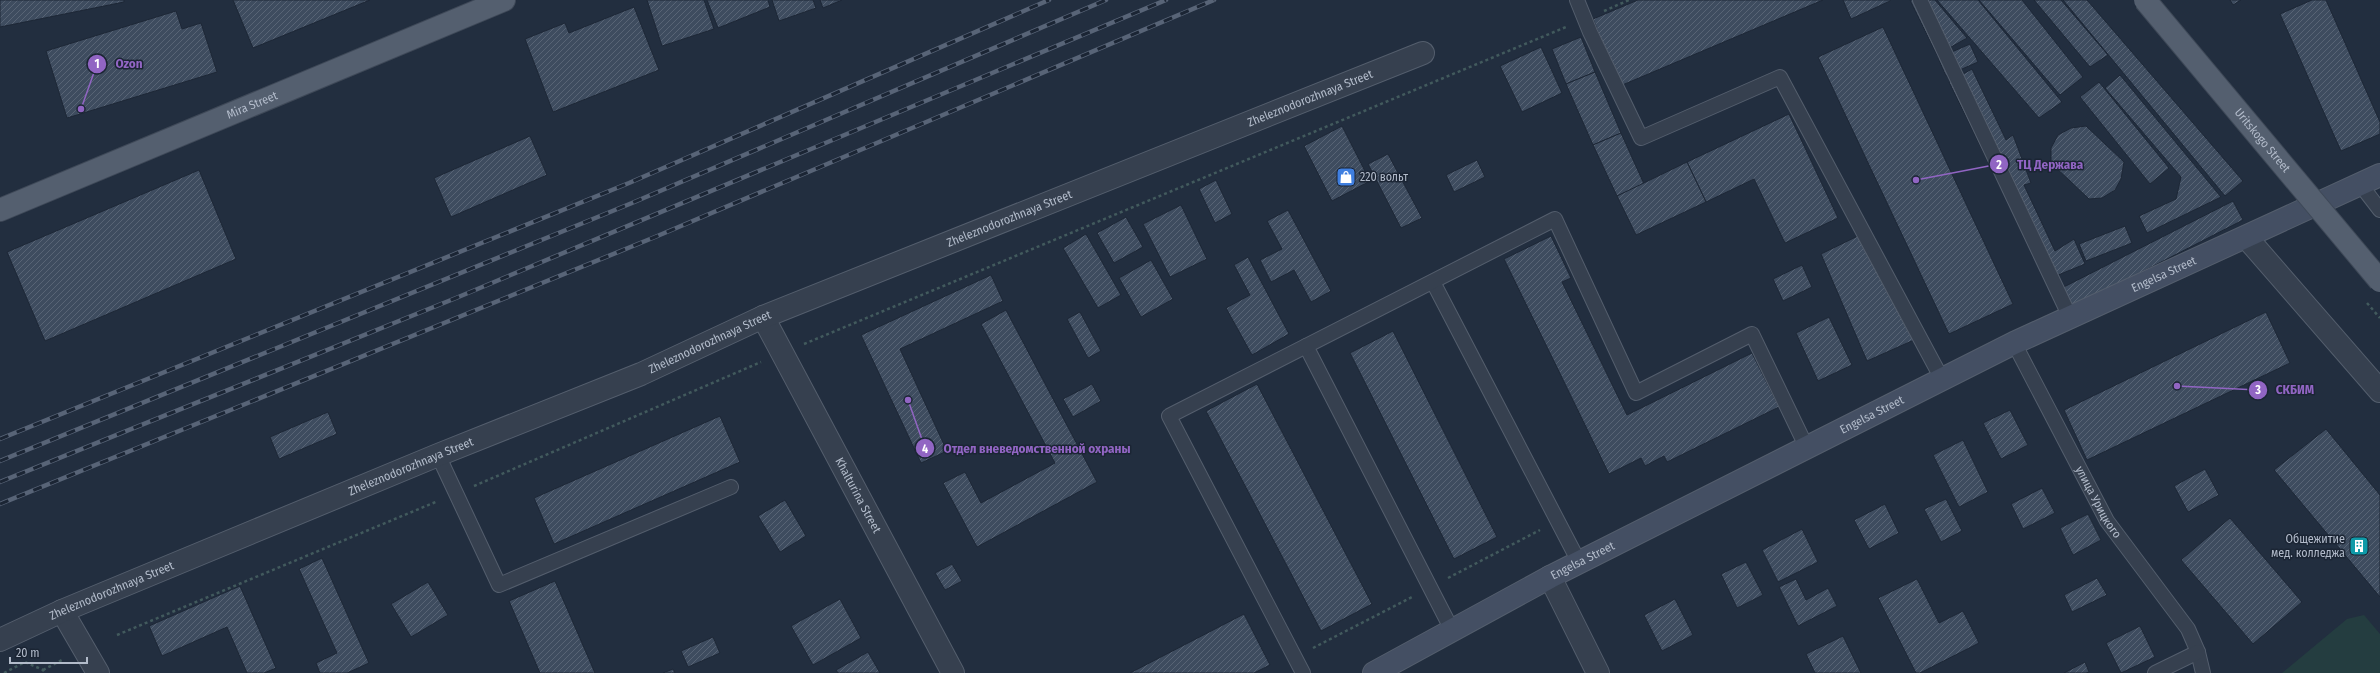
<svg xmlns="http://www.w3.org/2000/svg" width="2380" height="673" viewBox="0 0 2380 673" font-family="'Fira Sans Condensed',sans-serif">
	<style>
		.pitch { fill: #243d40 }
		.building { fill: url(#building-hatch); stroke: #1d2736 }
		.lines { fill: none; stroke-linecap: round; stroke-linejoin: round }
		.lane-casing { stroke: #545e6d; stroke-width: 16 }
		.street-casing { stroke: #545e6d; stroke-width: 24 }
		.secondary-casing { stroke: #545e6d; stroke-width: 24 }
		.primary-casing { stroke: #3f4958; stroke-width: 24 }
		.path { stroke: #425a5d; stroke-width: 2.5; stroke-dasharray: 3 3; stroke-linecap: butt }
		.lane { stroke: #36404f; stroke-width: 14 }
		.street { stroke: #36404f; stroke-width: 22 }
		.secondary { stroke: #444f63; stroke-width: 22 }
		.primary { stroke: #545f6f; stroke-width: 22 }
		.rail-casing { stroke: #586477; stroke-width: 4.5 }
		.rail { stroke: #1b2534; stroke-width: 3; stroke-dasharray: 9; stroke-linecap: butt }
		.primary-bridge-casing { stroke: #3f4958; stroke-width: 24; stroke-linecap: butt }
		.path-bridge { stroke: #425a5d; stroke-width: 2.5; stroke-dasharray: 3 3; stroke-linecap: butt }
		.primary-bridge { stroke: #545f6f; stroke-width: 22 }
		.labels { text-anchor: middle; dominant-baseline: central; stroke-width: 3; stroke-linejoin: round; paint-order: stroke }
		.street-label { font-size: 12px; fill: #b2bbca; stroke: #1b2534 }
		.poi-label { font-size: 12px; fill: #b2bbca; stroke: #1b2534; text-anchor: start }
		.leader { fill: none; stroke: #9165c3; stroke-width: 1.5 }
		.callout-dot { fill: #9165c3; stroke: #1b2534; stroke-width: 1.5 }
		.mark-label { font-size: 12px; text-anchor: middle; font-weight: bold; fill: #fff }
		.callout-label { font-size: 13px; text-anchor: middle; font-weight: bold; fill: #9165c3; stroke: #1b2534; stroke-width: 3; stroke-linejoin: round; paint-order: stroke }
	</style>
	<defs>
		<pattern id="building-hatch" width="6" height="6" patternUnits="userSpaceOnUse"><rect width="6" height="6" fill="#3e4c5f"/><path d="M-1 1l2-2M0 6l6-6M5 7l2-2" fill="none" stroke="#586475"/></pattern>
	</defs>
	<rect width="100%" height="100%" fill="#222e3f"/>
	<path class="pitch" d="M 2364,615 L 2380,634 L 2380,673 L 2282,673 L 2347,619 Z"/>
	<g class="building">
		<path d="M 0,0 L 124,0 L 124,2 L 0,27 Z"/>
		<path d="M 233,0 L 370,0 L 253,48 Z"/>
		<path d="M 647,0 L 704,0 L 714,29 L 662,46 Z"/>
		<path d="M 707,0 L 768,0 L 770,7 L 718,28 Z"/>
		<path d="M 772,0 L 813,0 L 816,8 L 779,21 Z"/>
		<path d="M 820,0 L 842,0 L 823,8 Z"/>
		<path d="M 1638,0 L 1823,0 L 1620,86 L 1593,19 Z"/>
		<path d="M 1843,0 L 1890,0 L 1890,1 L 1851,19 Z"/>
		<path d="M 1910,0 L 1935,0 L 1967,38 L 1937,55 Z"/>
		<path d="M 1937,0 L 1978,0 L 2062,102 L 2039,118 Z"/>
		<path d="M 1979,0 L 2022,0 L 2083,77 L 2060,95 Z"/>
		<path d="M 2034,0 L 2061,0 L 2108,55 L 2090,67 Z"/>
		<path d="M 2063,0 L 2087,0 L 2243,181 L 2225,196 Z"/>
		<path d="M 2230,0 L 2241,0 L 2233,5 Z"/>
		<path d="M 2312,0 L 2326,0 L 2380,122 L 2380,134 L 2341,151 L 2280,14 Z"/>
		<path d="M 634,7 L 659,70 L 553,112 L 525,39 L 565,23 L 569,33 Z"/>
		<path d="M 176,11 L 182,29 L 201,23 L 217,72 L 67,118 L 46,51 Z"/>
		<path d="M 1883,27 L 2013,304 L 1949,334 L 1818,57 Z"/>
		<path d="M 1581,37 L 1595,72 L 1566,84 L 1552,49 Z"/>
		<path d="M 1970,44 L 1978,62 L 1946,76 L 1938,58 Z"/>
		<path d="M 1541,47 L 1562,93 L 1522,112 L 1500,66 Z"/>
		<path d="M 1972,69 L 2006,140 L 2013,135 L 2031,183 L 2024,185 L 2055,251 L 2074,239 L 2085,264 L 2046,280 L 1949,82 Z"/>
		<path d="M 1595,72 L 1621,133 L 1593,145 L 1566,84 Z"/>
		<path d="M 2120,75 L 2221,197 L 2147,233 L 2139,216 L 2176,199 L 2181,177 L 2105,88 Z"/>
		<path d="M 2099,82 L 2169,168 L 2150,184 L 2080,97 Z"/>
		<path d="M 1789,114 L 1838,218 L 1785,243 L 1754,179 L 1706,202 L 1687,162 Z"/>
		<path d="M 1342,126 L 1370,181 L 1332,201 L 1304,146 Z"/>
		<path d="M 2086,126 L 2124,162 L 2121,179 L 2115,190 L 2102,198 L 2089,199 L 2051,163 L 2051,148 L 2058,135 L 2071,128 Z"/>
		<path d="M 1621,133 L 1644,184 L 1617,196 L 1593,145 Z"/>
		<path d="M 530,136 L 547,175 L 451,217 L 434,178 Z"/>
		<path d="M 1388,154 L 1422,218 L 1401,228 L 1368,164 Z"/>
		<path d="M 1477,160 L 1485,177 L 1454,192 L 1446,175 Z"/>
		<path d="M 1687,162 L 1706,202 L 1636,235 L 1617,196 Z"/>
		<path d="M 199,170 L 236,259 L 45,341 L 7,252 Z"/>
		<path d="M 1216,180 L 1232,214 L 1215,223 L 1199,189 Z"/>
		<path d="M 2233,201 L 2243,220 L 2064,312 L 2054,292 Z"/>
		<path d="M 1181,205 L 1207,259 L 1170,277 L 1143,224 Z"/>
		<path d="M 1288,210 L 1331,291 L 1311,302 L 1294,270 L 1271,282 L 1260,260 L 1282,249 L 1267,221 Z"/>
		<path d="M 1126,217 L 1143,247 L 1114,263 L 1097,233 Z"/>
		<path d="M 2125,226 L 2132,243 L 2086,261 L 2079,244 Z"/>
		<path d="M 1864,233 L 1914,340 L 1867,361 L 1821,254 Z"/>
		<path d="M 1086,234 L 1121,295 L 1098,308 L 1063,248 Z"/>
		<path d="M 1551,236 L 1571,278 L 1562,282 L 1627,415 L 1752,353 L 1779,407 L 1667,462 L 1664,456 L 1645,466 L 1641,458 L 1609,474 L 1504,259 Z"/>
		<path d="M 1248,257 L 1289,334 L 1252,355 L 1226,308 L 1250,295 L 1234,265 Z"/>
		<path d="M 1151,260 L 1173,299 L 1141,317 L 1119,278 Z"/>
		<path d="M 1802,265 L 1812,287 L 1783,301 L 1773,279 Z"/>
		<path d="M 991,275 L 1003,301 L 900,349 L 947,451 L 921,463 L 861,335 Z"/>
		<path d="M 1006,310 L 1097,482 L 977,547 L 943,483 L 965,472 L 981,503 L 1055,463 L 981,324 Z"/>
		<path d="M 1080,312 L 1101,351 L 1088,358 L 1067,319 Z"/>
		<path d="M 2266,312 L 2290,363 L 2087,460 L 2064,410 Z"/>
		<path d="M 1829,317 L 1852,365 L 1818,381 L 1796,333 Z"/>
		<path d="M 1393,331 L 1497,537 L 1454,559 L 1350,353 Z"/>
		<path d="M 1092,384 L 1101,401 L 1073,417 L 1063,399 Z"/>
		<path d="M 1257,384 L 1372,604 L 1321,631 L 1206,411 Z"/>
		<path d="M 2010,410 L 2028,445 L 2001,459 L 1983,423 Z"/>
		<path d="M 328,412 L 337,434 L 279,459 L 270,437 Z"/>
		<path d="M 720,416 L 740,462 L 554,544 L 534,498 Z"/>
		<path d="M 2326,429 L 2380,495 L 2380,597 L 2274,470 Z"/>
		<path d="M 1963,440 L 1988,492 L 1959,507 L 1933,455 Z"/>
		<path d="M 2205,469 L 2219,495 L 2188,512 L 2174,486 Z"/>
		<path d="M 2042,488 L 2055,513 L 2023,529 L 2011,504 Z"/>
		<path d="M 1946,499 L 1962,531 L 1941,542 L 1924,509 Z"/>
		<path d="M 785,500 L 806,536 L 780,552 L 758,516 Z"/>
		<path d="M 1885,504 L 1899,533 L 1869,549 L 1854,520 Z"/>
		<path d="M 2088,514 L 2101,540 L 2073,555 L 2060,528 Z"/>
		<path d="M 2230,518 L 2302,602 L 2253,644 L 2181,560 Z"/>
		<path d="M 1802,529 L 1818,562 L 1778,582 L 1762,550 Z"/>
		<path d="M 322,558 L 369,663 L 347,673 L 320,673 L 316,663 L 337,653 L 299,569 Z"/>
		<path d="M 1746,562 L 1763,595 L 1737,608 L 1721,574 Z"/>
		<path d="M 952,564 L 962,581 L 945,590 L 935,573 Z"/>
		<path d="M 2097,578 L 2107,595 L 2072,612 L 2064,595 Z"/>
		<path d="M 1796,579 L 1806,600 L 1828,588 L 1837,606 L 1798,626 L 1779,587 Z"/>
		<path d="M 1917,579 L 1939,623 L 1963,611 L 1979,643 L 1920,673 L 1916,673 L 1878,598 Z"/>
		<path d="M 555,581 L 595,673 L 540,673 L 509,601 Z"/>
		<path d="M 428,582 L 448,615 L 411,637 L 391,604 Z"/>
		<path d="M 240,586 L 276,668 L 264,673 L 247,673 L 227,627 L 162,656 L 149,626 Z"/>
		<path d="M 840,599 L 861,638 L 813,665 L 791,626 Z"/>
		<path d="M 1675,599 L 1693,635 L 1662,651 L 1644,615 Z"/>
		<path d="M 1244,614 L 1270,665 L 1254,673 L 1130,673 Z"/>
		<path d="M 2140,626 L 2155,657 L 2121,673 L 2106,643 Z"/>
		<path d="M 1843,636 L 1861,673 L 1815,673 L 1806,654 Z"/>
		<path d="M 713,637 L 720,653 L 688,667 L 681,651 Z"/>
		<path d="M 868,652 L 880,673 L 838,673 L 836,670 Z"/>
		<path d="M 2085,662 L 2089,672 L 2086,673 L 2064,673 Z"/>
		<path d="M 673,669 L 675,673 L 663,673 Z"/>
	</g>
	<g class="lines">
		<defs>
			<g id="lane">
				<path d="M 1577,0 L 1590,32 L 1641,138 L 1780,77 L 1942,379"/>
				<path d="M 1920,0 L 2070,317"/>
				<path d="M 2360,184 L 2380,210"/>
				<path d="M 1433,282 L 1579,562"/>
				<path id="s1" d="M 2014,343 L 2107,521 L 2188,629 L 2198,652 L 2203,673"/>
				<path d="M 1306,346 L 1452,630"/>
				<path d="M 438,455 L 499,585 L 731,487"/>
				<path d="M 1303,673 L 1169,416 L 1555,219 L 1636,393 L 1752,334 L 1806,446"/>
				<path d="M 2155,673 L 2198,652"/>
			</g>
			<g id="street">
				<path d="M 2246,237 L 2380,391"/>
				<path id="s2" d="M 763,317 L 953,673"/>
				<path d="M 1550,577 L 1598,673"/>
				<path d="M 62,611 L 98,673"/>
				<path id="s3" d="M 0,640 L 62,611 L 438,455 L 641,374 L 763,317 L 1423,53"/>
			</g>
			<g id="secondary">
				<path id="s4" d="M 1374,673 L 1550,577 L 2014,343 L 2380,175"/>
			</g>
			<g id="primary">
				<path id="s5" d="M 0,210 L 504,0"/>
			</g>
		</defs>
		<use href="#lane" class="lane-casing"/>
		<use href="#street" class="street-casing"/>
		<use href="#secondary" class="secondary-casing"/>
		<use href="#primary" class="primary-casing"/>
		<g class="path">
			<path d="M 1604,11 L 1629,0"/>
			<path d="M 804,344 L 1566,27"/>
			<path d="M 474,486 L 761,362"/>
			<path d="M 1448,578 L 1540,530"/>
			<path d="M 117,635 L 438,501"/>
			<path d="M 1313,648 L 1412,597"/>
			<path d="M 43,670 L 62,660"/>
			<path d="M 4,673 L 25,662 L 43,670 L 45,673"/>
		</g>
		<use href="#lane" class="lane"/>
		<use href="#street" class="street"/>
		<use href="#secondary" class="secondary"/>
		<use href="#primary" class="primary"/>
		<defs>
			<g id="rail">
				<path d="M 0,439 L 629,183 L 1049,0"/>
				<path d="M 0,461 L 632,203 L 1106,0"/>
				<path d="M 0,482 L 456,298 L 1166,0"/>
				<path d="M 0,504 L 655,237 L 1214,0"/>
			</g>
		</defs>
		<use href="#rail" class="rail-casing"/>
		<use href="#rail" class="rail"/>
		<defs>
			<g id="primary-bridge">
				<path id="s6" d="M 2145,0 L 2380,281"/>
			</g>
		</defs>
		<use href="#primary-bridge" class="primary-bridge-casing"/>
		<path class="path-bridge" d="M 2367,303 L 2380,318"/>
		<use href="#primary-bridge" class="primary-bridge"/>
	</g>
	<defs>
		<symbol id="shop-square" viewBox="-11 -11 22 22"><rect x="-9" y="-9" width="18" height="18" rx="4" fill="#3f7fe0" stroke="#1b2534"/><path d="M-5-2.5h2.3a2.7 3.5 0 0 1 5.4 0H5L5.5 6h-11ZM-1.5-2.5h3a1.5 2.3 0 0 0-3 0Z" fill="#fff"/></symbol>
		<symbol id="building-square" viewBox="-11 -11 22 22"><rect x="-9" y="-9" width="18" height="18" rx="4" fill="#0f9aa8" stroke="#1b2534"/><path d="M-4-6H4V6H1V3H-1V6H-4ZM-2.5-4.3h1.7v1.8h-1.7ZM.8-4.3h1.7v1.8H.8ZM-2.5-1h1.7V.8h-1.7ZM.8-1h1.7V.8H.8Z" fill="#fff"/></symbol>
	</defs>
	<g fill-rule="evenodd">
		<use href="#shop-square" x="1335" y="166" width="22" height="22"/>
		<use href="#building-square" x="2348" y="535" width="22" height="22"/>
	</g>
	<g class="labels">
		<g class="street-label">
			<text stroke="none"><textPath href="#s3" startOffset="1418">Zheleznodorozhnaya Street</textPath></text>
			<text stroke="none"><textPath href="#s5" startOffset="273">Mira Street</textPath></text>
			<text stroke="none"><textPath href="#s6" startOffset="183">Uritskogo Street</textPath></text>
			<text stroke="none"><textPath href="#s3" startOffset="1094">Zheleznodorozhnaya Street</textPath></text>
			<text stroke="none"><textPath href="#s4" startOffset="885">Engelsa Street</textPath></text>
			<text stroke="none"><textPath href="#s3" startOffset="770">Zheleznodorozhnaya Street</textPath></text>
			<text stroke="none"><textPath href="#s4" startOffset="561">Engelsa Street</textPath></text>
			<text stroke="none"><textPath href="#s3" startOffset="446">Zheleznodorozhnaya Street</textPath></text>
			<text stroke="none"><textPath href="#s2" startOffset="202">Khalturina Street</textPath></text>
			<text stroke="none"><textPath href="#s1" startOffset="180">улица Урицкого</textPath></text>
			<text stroke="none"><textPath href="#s4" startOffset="237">Engelsa Street</textPath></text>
			<text stroke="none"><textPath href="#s3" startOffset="122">Zheleznodorozhnaya Street</textPath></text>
		</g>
		<g class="poi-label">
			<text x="1360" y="177">220 вольт</text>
			<text x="2345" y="539" text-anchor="end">Общежитие<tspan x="2345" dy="14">мед. колледжа</tspan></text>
		</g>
	</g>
	<path class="leader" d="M81 109L97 64M1916 180L1999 164M2177 386L2258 390M908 400L925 448"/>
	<g class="callout-dot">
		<circle cx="81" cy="109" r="4"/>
		<circle cx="1916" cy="180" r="4"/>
		<circle cx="2177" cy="386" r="4"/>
		<circle cx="908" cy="400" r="4"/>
		<circle cx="97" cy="64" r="10"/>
		<circle cx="1999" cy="164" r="10"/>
		<circle cx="2258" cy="390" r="10"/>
		<circle cx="925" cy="448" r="10"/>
	</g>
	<g class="mark-label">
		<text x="97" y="68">1</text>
		<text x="1999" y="169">2</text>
		<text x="2258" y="394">3</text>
		<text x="925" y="453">4</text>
	</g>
	<g class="callout-label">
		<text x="129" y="68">Ozon</text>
		<text x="2050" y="169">ТЦ Держава</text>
		<text x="2295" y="394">СКБИМ</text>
		<text x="1037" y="453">Отдел вневедомственной охраны</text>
	</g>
	<path d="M10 657v6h77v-6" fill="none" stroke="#b2bbca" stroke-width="2"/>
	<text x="16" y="657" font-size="12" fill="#b2bbca" stroke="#1b2534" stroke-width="3" paint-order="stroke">20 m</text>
</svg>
